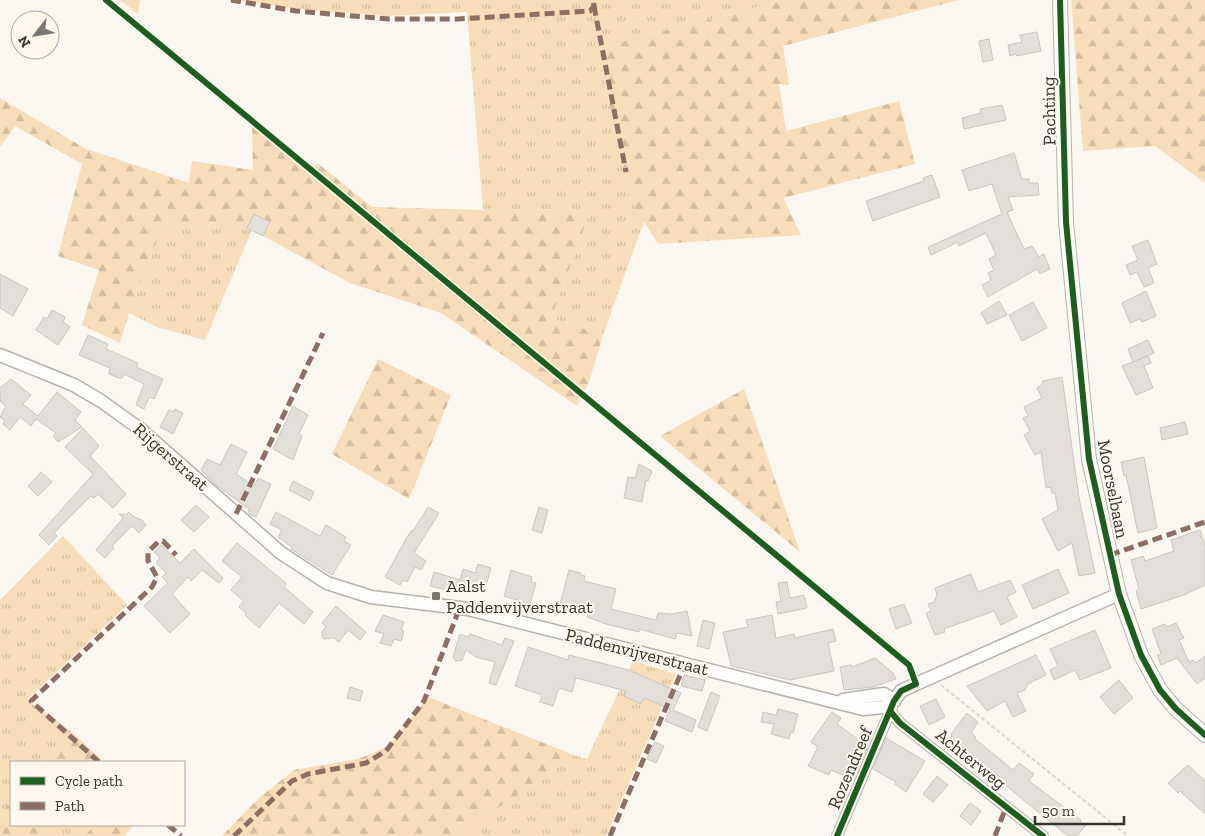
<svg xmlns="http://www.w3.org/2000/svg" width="1205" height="836" viewBox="0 0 1205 836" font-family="'Zilla Slab',serif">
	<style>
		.grass { fill: url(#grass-tufts) }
		.forest { fill: url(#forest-firs) }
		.building { fill: #e2dfdb; stroke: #cac7c3 }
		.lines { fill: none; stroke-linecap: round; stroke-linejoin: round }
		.minor-casing { stroke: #b6b3af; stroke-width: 12 }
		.tertiary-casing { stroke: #b6b3af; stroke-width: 15 }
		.secondary-casing { stroke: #b6b3af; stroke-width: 16 }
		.path { stroke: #d8d7d6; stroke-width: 2; stroke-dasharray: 4 2.5; stroke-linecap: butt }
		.minor { stroke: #fefefd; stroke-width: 10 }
		.tertiary { stroke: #fefefd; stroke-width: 12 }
		.secondary { stroke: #fefefd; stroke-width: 14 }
		.quiet { stroke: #8d6e63; stroke-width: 5; stroke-dasharray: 10 5; stroke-linecap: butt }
		.cycleway-casing { stroke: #fef7ec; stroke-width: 9 }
		.cycleway { stroke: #1b5e20; stroke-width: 6 }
		.poi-dot { fill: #7b7873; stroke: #fef7ec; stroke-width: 2 }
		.labels { text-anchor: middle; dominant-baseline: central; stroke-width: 4; stroke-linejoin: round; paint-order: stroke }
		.street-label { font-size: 18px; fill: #373430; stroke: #fef7ec }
		.poi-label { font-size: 18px; fill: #373430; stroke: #fef7ec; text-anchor: start }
	</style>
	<defs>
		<pattern id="grass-tufts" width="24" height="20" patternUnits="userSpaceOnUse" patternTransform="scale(1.25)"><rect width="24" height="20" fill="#f7ddb9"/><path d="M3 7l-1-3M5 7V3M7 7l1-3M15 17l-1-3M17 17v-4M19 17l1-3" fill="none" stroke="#d4be9f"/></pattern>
		<pattern id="forest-firs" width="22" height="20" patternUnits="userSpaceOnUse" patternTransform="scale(1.25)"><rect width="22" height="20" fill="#f7ddb9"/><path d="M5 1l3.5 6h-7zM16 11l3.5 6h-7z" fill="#d4be9f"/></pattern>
	</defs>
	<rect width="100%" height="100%" fill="#faf6f0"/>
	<g class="grass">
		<path d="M 237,0 L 787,0 L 598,48 L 628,196 L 644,221 L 603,335 L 551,318 L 591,209 L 483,210 L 467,12 L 388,16 L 297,9 Z"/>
		<path d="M 183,223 L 252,230 L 205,340 L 159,328 L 129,313 L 163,225 Z"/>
		<path d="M 63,536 L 127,605 L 27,700 L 71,731 L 44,762 L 11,762 L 11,801 L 0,814 L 0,600 Z"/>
		<path d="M 633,661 L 676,674 L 606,836 L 458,836 L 461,831 L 535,784 L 574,755 L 587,759 Z"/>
		<path d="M 47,825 L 94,825 L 85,836 L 37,836 Z"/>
	</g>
	<g class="forest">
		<path d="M 120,0 L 140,0 L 138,14 Z"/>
		<path d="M 787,0 L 959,0 L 783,46 L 789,85 L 779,84 L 786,131 L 899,101 L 915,164 L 783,198 L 801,235 L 658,244 L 628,196 L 598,48 Z"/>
		<path d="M 1071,0 L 1205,0 L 1205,183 L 1155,146 L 1083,151 Z"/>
		<path d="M 0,98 L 86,149 L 189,183 L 192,161 L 253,170 L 252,125 L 309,172 L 317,163 L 372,207 L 483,210 L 591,209 L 551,318 L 603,335 L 589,382 L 577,406 L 441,313 L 350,283 L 252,230 L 183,223 L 163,225 L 129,313 L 120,343 L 82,325 L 99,270 L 58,256 L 82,164 L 15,126 L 0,147 Z"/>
		<path d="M 378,359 L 451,395 L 409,499 L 332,454 Z"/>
		<path d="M 744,389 L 800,552 L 660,436 Z"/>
		<path d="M 428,697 L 574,755 L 535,784 L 462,831 L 458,836 L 222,836 L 259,798 L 294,770 L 358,759 L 389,746 Z"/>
		<path d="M 71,731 L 101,759 L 98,762 L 44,762 Z"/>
		<path d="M 11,801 L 11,825 L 47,825 L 37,836 L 0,836 L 0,814 Z"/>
		<path d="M 94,825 L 134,825 L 124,836 L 85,836 Z"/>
	</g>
	<g class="building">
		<path d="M 1037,32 L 1041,51 L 1017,56 L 1016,54 L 1010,56 L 1008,45 L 1022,42 L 1020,35 Z"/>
		<path d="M 989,39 L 993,60 L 983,62 L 979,41 Z"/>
		<path d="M 1002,105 L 1006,120 L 964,129 L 962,118 L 981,113 L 980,109 Z"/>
		<path d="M 1014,153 L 1022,179 L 1029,179 L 1029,183 L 1038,183 L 1039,195 L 1008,197 L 1013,210 L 1007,212 L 1024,249 L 1032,246 L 1039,257 L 1044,254 L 1050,269 L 1040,274 L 1037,269 L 988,297 L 982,285 L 991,280 L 988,273 L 994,270 L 989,259 L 996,255 L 986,233 L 959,246 L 958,242 L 931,255 L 928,247 L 1002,214 L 992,184 L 969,191 L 962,170 Z"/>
		<path d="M 932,175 L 940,197 L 873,221 L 866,201 L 924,181 L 923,178 Z"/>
		<path d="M 254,214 L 270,222 L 263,236 L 247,228 Z"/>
		<path d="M 1148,240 L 1157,264 L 1148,268 L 1154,283 L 1144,287 L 1137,272 L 1130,275 L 1126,265 L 1138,260 L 1132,246 Z"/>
		<path d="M 0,274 L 28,289 L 13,316 L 0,308 Z"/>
		<path d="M 1146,291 L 1156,316 L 1142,322 L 1140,319 L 1130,323 L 1122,303 Z"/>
		<path d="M 999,301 L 1007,315 L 987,324 L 981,313 Z"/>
		<path d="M 1033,302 L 1047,328 L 1022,341 L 1009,315 Z"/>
		<path d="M 52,310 L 65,317 L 63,322 L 70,327 L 58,345 L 36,330 L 44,317 L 47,319 Z"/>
		<path d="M 88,335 L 108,344 L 106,349 L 138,363 L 136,367 L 163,379 L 154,399 L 149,397 L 144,409 L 136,405 L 144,384 L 124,374 L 122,378 L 119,378 L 109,374 L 110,368 L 79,355 Z"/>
		<path d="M 1148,340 L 1154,353 L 1133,362 L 1128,349 Z"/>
		<path d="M 1148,356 L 1151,363 L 1144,366 L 1153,388 L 1136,395 L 1122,366 Z"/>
		<path d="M 1062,377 L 1079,498 L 1095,573 L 1079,576 L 1072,543 L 1058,551 L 1042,519 L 1058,510 L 1055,493 L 1052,493 L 1051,487 L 1046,488 L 1041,452 L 1035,455 L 1024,435 L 1030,431 L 1023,418 L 1028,416 L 1024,407 L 1042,398 L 1037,388 L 1043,384 L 1043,381 Z"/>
		<path d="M 11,379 L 31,395 L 23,404 L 38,416 L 57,392 L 81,412 L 75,420 L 82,427 L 58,442 L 53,436 L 56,433 L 36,419 L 31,426 L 20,417 L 10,430 L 3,424 L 5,421 L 0,417 L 6,406 L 0,401 L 0,388 Z"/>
		<path d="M 293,406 L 308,415 L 299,434 L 302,436 L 293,460 L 273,449 Z"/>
		<path d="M 175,409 L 183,413 L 173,434 L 160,427 L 169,410 L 174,412 Z"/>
		<path d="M 1185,422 L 1188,434 L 1162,440 L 1160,428 Z"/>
		<path d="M 83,428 L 99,446 L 90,456 L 126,494 L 113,508 L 98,494 L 94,498 L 91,496 L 54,533 L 57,536 L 49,545 L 39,535 L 93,474 L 65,447 Z"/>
		<path d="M 231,444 L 247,452 L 236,474 L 254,486 L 258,478 L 271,484 L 256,517 L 249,514 L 249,509 L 216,485 L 201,470 L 207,459 L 220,465 Z"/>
		<path d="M 1144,457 L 1157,528 L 1138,533 L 1126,475 L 1124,476 L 1121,462 Z"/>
		<path d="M 639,464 L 652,471 L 648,481 L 646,480 L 642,502 L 624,498 L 628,477 L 635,478 Z"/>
		<path d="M 41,472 L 52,482 L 38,496 L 28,486 Z"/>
		<path d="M 293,481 L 314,492 L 310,501 L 289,490 Z"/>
		<path d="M 196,505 L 209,517 L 194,532 L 181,520 Z"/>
		<path d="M 428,507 L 439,513 L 414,553 L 426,561 L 421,570 L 415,567 L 407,582 L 403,580 L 400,585 L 385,577 L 407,537 L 412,530 L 413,531 Z"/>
		<path d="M 539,507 L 548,510 L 542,533 L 532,530 Z"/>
		<path d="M 129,512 L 134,517 L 142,520 L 146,525 L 139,533 L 132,526 L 112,546 L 114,548 L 105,558 L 96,550 L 123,518 L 119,514 L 126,515 Z"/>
		<path d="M 276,512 L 320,536 L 326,525 L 346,537 L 344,541 L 351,545 L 332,575 L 291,549 L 292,547 L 278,537 L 282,530 L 270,524 Z"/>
		<path d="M 1200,530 L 1205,546 L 1205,585 L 1184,595 L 1141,609 L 1136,591 L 1139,589 L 1131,560 L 1143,556 L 1145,561 L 1174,551 L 1171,540 Z"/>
		<path d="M 237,543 L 286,583 L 284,587 L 313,612 L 304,624 L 279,603 L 259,628 L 245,615 L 246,613 L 239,607 L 244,601 L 231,590 L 242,577 L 222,561 Z"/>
		<path d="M 161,545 L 180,563 L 194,549 L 223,578 L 219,583 L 202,570 L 191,581 L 188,577 L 172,594 L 190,614 L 170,633 L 144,606 L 168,583 L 162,577 L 166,573 L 156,563 L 160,558 L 154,552 Z"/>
		<path d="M 478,564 L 491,568 L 484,592 L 459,585 L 457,593 L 430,586 L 434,572 L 460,580 L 463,569 L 475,573 Z"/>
		<path d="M 1058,569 L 1069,593 L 1033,609 L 1022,585 Z"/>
		<path d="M 511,570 L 532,577 L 531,582 L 536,583 L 530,604 L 504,596 Z"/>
		<path d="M 569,570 L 581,573 L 581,575 L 585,576 L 584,581 L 616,589 L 611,609 L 656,620 L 658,613 L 672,614 L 687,611 L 692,636 L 677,633 L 675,639 L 639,629 L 639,632 L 606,624 L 587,617 L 589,611 L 560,604 Z"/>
		<path d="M 971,574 L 978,592 L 1010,580 L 1016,592 L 1007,597 L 1017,617 L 1001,625 L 994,611 L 944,629 L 945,632 L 935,635 L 926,613 L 931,611 L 928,604 L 934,602 L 937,595 L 935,588 Z"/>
		<path d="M 787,582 L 790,598 L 804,595 L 807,608 L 778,614 L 776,602 L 781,601 L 778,583 Z"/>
		<path d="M 904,604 L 912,623 L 896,629 L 889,609 Z"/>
		<path d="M 336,606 L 366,632 L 360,640 L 348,630 L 339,642 L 334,638 L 323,639 L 322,632 L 326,627 L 322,623 Z"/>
		<path d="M 383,615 L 404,622 L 401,630 L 404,631 L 401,641 L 394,639 L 391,646 L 380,643 L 384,634 L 375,631 Z"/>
		<path d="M 772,615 L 776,638 L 794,634 L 795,638 L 833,629 L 836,641 L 828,643 L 834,671 L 790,680 L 731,666 L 723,632 L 748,627 L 746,620 Z"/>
		<path d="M 703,620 L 715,623 L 709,649 L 697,646 Z"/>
		<path d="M 1176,623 L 1184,638 L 1179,640 L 1189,662 L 1193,660 L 1196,663 L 1205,656 L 1205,678 L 1197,684 L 1177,658 L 1161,665 L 1157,655 L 1161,654 L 1152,629 L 1165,624 L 1167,627 Z"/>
		<path d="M 1095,630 L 1111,668 L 1080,680 L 1075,670 L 1054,680 L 1050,670 L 1058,666 L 1050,649 Z"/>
		<path d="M 460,634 L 468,637 L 470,634 L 502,645 L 505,638 L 514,641 L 496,685 L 489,683 L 495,662 L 476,657 L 466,650 L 462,660 L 456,661 L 453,657 Z"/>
		<path d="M 528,647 L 568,660 L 569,655 L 629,670 L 681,693 L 673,710 L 696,720 L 692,732 L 665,721 L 670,709 L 644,698 L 641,704 L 624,696 L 626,691 L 576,678 L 572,692 L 559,688 L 553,706 L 540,702 L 542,695 L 515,686 Z"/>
		<path d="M 1036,655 L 1046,675 L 1028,684 L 1025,690 L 1017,693 L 1026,711 L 1013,717 L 1005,701 L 987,711 L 967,686 Z"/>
		<path d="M 875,658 L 893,673 L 896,679 L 873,687 L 844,690 L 840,667 L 851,665 L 852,667 Z"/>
		<path d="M 684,675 L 705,680 L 702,691 L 681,686 Z"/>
		<path d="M 1119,680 L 1133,698 L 1114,714 L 1100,697 Z"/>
		<path d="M 350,687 L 363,691 L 360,701 L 347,698 Z"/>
		<path d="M 711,692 L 720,696 L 707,731 L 698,727 Z"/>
		<path d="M 936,699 L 945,717 L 929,725 L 920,706 Z"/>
		<path d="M 778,709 L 798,714 L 793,733 L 791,732 L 789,739 L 771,734 L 774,724 L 761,722 L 763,712 L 776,715 Z"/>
		<path d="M 832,712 L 841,718 L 837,724 L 868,747 L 853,779 L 831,770 L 829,775 L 808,766 L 818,747 L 811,742 Z"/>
		<path d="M 967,713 L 978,722 L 971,733 L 976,737 L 974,738 L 1013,770 L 1019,763 L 1034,774 L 1029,781 L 1081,820 L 1080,821 L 1085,826 L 1077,836 L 1069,836 L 1063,832 L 984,768 L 985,766 L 949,740 L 952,736 L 951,734 Z"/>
		<path d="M 886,738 L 925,761 L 906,792 L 895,784 L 896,782 L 873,769 Z"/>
		<path d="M 655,742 L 664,746 L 656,763 L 647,759 Z"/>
		<path d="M 1188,765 L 1205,781 L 1205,814 L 1180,791 L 1178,793 L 1168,783 Z"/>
		<path d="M 937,776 L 948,785 L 933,802 L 923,794 Z"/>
		<path d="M 970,803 L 981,811 L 971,825 L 960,816 Z"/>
	</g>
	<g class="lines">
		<defs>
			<g id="minor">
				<path d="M 891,712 L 900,723 L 1043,836"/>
				<path d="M 837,836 L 892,707"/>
			</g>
			<g id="tertiary">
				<path d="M 0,355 L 74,385 L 101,401 L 140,429 L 281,553 L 327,583 L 371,597 L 468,609 L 863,709 L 883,707 L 894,701 L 901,691 L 916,684 L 1119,594"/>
				<path d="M 843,700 L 884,694 L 894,701"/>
			</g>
			<path id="secondary" d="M 1060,0 L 1066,222 L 1089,459 L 1119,594 L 1141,655 L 1160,690 L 1176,709 L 1205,735"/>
		</defs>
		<use href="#minor" class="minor-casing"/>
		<use href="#tertiary" class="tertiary-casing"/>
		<use href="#secondary" class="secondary-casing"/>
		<path class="path" d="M 941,685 L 1128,836"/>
		<use href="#minor" class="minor"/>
		<use href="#tertiary" class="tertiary"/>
		<use href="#secondary" class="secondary"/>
		<g class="quiet">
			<path d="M 231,0 L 296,11 L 389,19 L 458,19 L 590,11 L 594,6 L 593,0"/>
			<path d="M 594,6 L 626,172"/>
			<path d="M 236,514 L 323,333"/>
			<path d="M 1110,555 L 1205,522"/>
			<path d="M 99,762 L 31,701 L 152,587 L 157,577 L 148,561 L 148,552 L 158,542 L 163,541 L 176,555"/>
			<path d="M 168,825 L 181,836"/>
			<path d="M 234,836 L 292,781 L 308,774 L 366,763 L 386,751 L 424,701 L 460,607"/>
			<path d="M 610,836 L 685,664"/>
			<path d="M 995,836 L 1006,807"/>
		</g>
		<defs>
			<g id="cycleway">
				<path d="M 106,0 L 909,665 L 916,684 L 901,691 L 894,701 L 837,836"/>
				<path d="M 1060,0 L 1066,222 L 1089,459 L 1119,594 L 1141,655 L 1160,690 L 1176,709 L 1205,735"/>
				<path d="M 891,712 L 900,723 L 1043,836"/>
			</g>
		</defs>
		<use href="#cycleway" class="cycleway-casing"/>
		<use href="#cycleway" class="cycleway"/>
	</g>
	<rect class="poi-dot" x="431" y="591" width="10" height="10" rx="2.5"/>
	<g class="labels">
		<g class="street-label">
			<text transform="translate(1049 111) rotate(-91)">Pachting</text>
			<text transform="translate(171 457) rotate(41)">Rijgerstraat</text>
			<text transform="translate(1113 489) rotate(79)">Moorselbaan</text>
			<text transform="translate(637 652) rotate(14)">Paddenvijverstraat</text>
			<text transform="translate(971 759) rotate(39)">Achterweg</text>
			<text transform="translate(850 768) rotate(-67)">Rozendreef</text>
		</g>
		<g class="poi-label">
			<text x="446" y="586">Aalst<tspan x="446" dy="21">Paddenvijverstraat</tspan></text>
		</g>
	</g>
	<rect x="10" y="761" width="175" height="65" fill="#fef7ec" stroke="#aea9a1"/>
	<rect x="20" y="777" width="25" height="8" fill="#1b5e20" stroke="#aea9a1"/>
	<text x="55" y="786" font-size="15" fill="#373430">Cycle path</text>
	<rect x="20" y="802" width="25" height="8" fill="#8d6e63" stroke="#aea9a1"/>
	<text x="55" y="811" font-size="15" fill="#373430">Path</text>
	<g transform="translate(35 35) rotate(239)"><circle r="24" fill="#fef7ec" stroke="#aea9a1"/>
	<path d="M0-4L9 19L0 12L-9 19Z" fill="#7b7873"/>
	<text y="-8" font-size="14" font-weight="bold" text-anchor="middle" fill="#373430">N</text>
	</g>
	<path d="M1035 816v8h89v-8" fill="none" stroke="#373430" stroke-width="2.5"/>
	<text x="1042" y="816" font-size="15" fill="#373430" stroke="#fef7ec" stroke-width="4" paint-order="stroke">50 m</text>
</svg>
